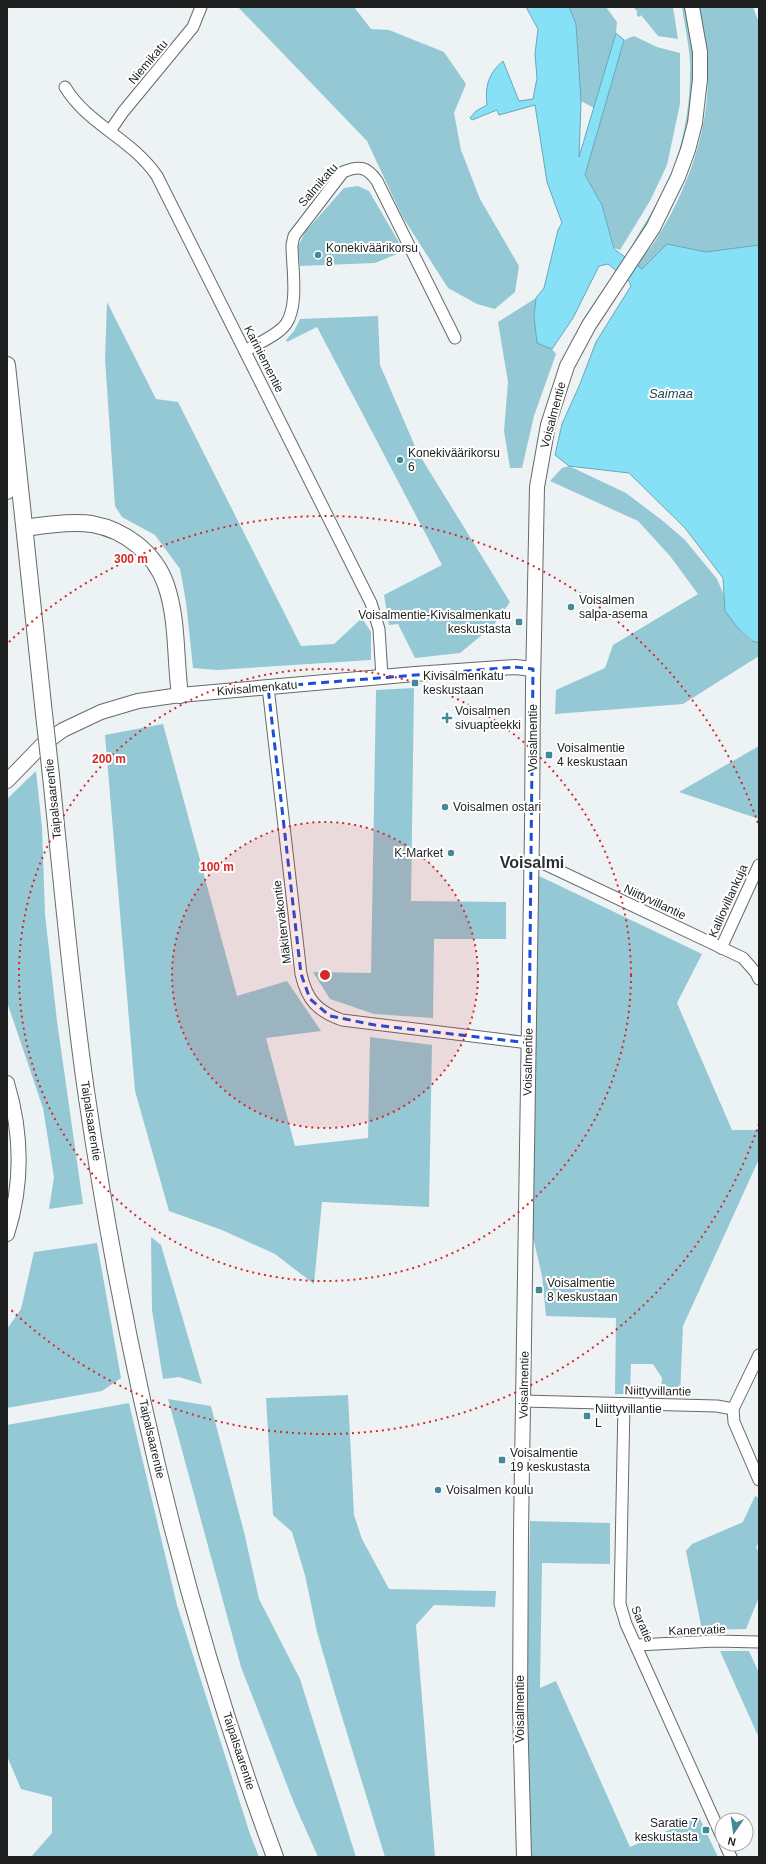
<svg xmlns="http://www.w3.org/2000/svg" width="766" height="1864" viewBox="0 0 766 1864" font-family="Arial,sans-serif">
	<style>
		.green { fill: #95c8d5 }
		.water { fill: #86e1f7; stroke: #67a7b6 }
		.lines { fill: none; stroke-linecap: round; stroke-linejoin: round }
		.minor-casing { stroke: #656a6b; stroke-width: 13 }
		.tertiary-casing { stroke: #656a6b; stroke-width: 16 }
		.secondary-casing { stroke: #656a6b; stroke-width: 18 }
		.minor { stroke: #fff; stroke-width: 11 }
		.tertiary { stroke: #fff; stroke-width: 14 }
		.secondary { stroke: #fff; stroke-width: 16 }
		.secondary-bridge-casing { stroke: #656a6b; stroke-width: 18; stroke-linecap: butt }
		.secondary-bridge { stroke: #fff; stroke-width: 16 }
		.marked { fill: none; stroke: #1d4ed8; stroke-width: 3; stroke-dasharray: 8 5; stroke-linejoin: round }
		.ring { fill: none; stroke: #d62828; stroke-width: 2; stroke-dasharray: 2 4 }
		.poi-dot { fill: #458898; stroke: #fff; stroke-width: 1.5 }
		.labels { text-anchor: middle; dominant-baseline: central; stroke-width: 4; stroke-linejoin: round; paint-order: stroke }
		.street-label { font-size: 12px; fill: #1e2020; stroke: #fff }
		.poi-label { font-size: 12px; fill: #1e2020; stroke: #fff; text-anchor: start }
		.water-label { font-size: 13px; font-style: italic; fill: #214b55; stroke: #fff }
		.district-label { font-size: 16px; font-weight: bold; fill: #2b2f30; stroke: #fff }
		.centre { fill: #d62828; stroke: #fff; stroke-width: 2 }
		.ring-label { font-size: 12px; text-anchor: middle; font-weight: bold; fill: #d62828; stroke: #fff; stroke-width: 4; stroke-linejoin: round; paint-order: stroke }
	</style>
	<rect width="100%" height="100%" fill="#edf3f4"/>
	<g class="green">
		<path d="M 238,7 L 354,7 L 371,29 L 389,30 L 444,52 L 466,84 L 454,113 L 461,150 L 480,199 L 519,266 L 515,292 L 495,309 L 477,304 L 448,288 L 402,216 L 367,141 Z"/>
		<path d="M 569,7 L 606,7 L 617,22 L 616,33 L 594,108 L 581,101 L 576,24 Z"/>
		<path d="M 633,7 L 673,7 L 678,39 L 658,36 L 641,15 L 640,17 L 637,16 L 637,11 Z"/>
		<path d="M 682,7 L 685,7 C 688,21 691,35 693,49 C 696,95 688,143 669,186 C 659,208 645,229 634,250 L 631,248 C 642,226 657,206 667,184 C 682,150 690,110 690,74 C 691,51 685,29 682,7 Z"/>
		<path d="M 696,7 L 753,7 L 759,23 L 759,245 L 706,252 L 667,244 L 642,269 L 636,265 C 643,256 651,248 657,238 C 688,189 712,123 707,64 C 705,45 700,26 696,7 Z"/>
		<path d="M 634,36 L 657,47 L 680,53 L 680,104 L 667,165 L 650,201 L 620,250 L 614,248 L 602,205 L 585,175 L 624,40 Z"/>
		<path d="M 358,186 L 369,191 L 404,251 L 375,263 L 300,266 L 298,247 L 305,232 L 344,188 Z"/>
		<path d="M 536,298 L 534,317 L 537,343 L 552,349 L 556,354 L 534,416 L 522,468 L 510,468 L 504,431 L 508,382 L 498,322 Z"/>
		<path d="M 107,302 L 156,399 L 178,402 L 301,646 L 334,644 L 362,618 L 371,632 L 371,660 L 217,670 L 193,668 L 186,602 L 180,569 L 155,535 L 122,517 L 115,506 L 105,359 Z"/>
		<path d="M 378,316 L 380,365 L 417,451 L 510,602 L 493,626 L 460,653 L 415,658 L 398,624 L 389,625 L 384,595 L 442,565 L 317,327 L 287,342 L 286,340 L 294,331 L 300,319 Z"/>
		<path d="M 569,466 L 626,493 L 663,521 L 685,540 L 717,579 L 724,595 L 725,611 L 737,627 L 751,641 L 759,643 L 759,656 L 683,704 L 555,714 L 556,690 L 605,668 L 613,645 L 698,594 L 670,556 L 638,521 L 550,481 L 562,468 Z"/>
		<path d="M 414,688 L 411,901 L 506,902 L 506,939 L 434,939 L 433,1018 L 374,1014 L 330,999 L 313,972 L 371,973 L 376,690 Z"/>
		<path d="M 163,724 L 237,996 L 287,981 L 321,1031 L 266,1038 L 295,1146 L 368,1138 L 370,1037 L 432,1045 L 429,1207 L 322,1202 L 314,1284 L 275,1254 L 222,1230 L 169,1211 L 135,1091 L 105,735 Z"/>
		<path d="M 759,746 L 759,819 L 679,792 Z"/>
		<path d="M 36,771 L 42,827 L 45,914 L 57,1021 L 83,1204 L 49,1209 L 54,1177 L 43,1108 L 7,1002 L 7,799 Z"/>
		<path d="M 535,874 L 702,954 L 677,1003 L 732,1130 L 759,1130 L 759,1159 L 683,1326 L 680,1395 L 661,1395 L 662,1378 L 653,1364 L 631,1364 L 630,1394 L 615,1394 L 616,1318 L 546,1316 L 542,1276 L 532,1233 Z"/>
		<path d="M 151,1237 L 161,1245 L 202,1384 L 179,1377 L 163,1379 L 152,1310 Z"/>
		<path d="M 97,1243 L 121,1378 L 102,1391 L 7,1408 L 7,1329 L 21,1309 L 34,1252 Z"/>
		<path d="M 348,1395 L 354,1515 L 362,1539 L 389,1589 L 496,1591 L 495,1607 L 434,1605 L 416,1625 L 435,1857 L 385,1857 L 335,1694 L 317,1632 L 305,1575 L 292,1532 L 273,1515 L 266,1398 Z"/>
		<path d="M 168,1399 L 211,1406 L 244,1532 L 259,1599 L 300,1679 L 356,1857 L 318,1857 L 294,1803 L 241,1667 Z"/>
		<path d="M 129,1403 L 177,1605 L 250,1834 L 259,1857 L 31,1857 L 52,1833 L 52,1797 L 21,1789 L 7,1756 L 7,1425 Z"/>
		<path d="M 755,1496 L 759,1498 L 759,1541 L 756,1548 L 759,1551 L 759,1597 L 746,1629 L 702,1630 L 686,1551 L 692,1544 L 743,1522 Z"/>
		<path d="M 530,1521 L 610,1523 L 610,1564 L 542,1563 L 540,1688 L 556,1681 L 630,1847 L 699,1817 L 718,1857 L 531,1857 L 526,1735 Z"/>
		<path d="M 720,1651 L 749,1651 L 759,1673 L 759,1738 Z"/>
	</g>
	<path class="water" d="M 526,7 L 569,7 L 576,24 L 581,101 L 579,157 L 616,33 L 624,40 L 585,175 L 602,205 L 614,249 L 642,269 L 667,244 L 706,252 L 759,245 L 759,643 L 752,641 L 737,627 L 725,611 L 723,578 L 685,528 L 629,473 L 569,466 L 555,455 L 562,424 L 580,384 L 596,342 L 631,286 L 629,281 L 608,264 L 599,266 L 573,318 L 552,349 L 537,343 L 534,317 L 536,298 L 544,288 L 558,230 L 562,223 L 547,182 L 535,105 L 499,115 L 497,110 L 472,120 L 470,118 L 476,111 L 487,105 C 485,86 488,74 503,61 L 519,101 L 533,99 L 537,78 L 535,54 L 538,29 Z"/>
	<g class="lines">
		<defs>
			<g id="minor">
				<path d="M 65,87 C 88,125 131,138 157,176 L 371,603 L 379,629 L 382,677"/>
				<path d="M 110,131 L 123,112 L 193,27 L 201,7"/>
				<path d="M 245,351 C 258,343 277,336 286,324 C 299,305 292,267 292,245 L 294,236 L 343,172 C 360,165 367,167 377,181 L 455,338"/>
				<path d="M 268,687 L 301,974 C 307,1000 317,1011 342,1020 L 529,1043"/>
				<path d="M 532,862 L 538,861 L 549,866 L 743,958 L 756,973 L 759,979"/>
				<path d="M 721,948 L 759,865"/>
				<path d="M 523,1401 L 717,1406 L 733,1409 L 759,1355"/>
				<path d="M 624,1404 L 620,1604 L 626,1624 L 722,1837"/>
				<path d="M 733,1409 L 734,1422 L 759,1480"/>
				<path d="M 637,1645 L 715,1641 L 759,1642"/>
				<path d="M 725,1844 L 731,1857"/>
			</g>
			<g id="tertiary">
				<path d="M 7,781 L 42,745 L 63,730 L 101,712 L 138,701 L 180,695 L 415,674 L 515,667 L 533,669"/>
				<path d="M 7,1083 C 22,1133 23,1184 7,1234"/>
				<path d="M 524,1857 L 520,1709 L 521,1531 L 532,829 L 533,686 L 537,487 L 548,425 L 567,366 L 589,325 L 653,228 L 678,177 L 688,150 L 695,123 L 700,79 L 700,52 L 692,7"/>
			</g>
			<g id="secondary">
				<path d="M 7,365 L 44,714"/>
				<path d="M 7,491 L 8,457"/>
				<path d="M 25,528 C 44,525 72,521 92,524 C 125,530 155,553 166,585 C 178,620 175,659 180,695"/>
				<path d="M 51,776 C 62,881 71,987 86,1091 C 124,1351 183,1610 275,1857"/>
			</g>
		</defs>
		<use href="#minor" class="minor-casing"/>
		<use href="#tertiary" class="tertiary-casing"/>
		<use href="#secondary" class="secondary-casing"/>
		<use href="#minor" class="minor"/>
		<use href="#tertiary" class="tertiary"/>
		<use href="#secondary" class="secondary"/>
		<defs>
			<path id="secondary-bridge" d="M 44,714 L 51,776"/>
		</defs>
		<use href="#secondary-bridge" class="secondary-bridge-casing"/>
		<use href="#secondary-bridge" class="secondary-bridge"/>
	</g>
	<path class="marked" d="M 515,667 L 533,669 L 529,1043 L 375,1025 L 330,1016 L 310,999 L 301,974 L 268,687 Z"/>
	<circle cx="325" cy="975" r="153" fill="#d62828" fill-opacity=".12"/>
	<g class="ring">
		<circle cx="325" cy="975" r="153"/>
		<circle cx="325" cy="975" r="306"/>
		<path d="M759 1124A459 459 0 0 1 9 1308M9 642A459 459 0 0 1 759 826"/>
	</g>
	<g class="poi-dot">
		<circle cx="318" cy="255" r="4"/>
		<circle cx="400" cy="460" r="4"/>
		<circle cx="571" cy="607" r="4"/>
		<rect x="515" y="618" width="8" height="8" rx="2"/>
		<rect x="411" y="679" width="8" height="8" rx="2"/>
		<path d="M445 712h4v4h4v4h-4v4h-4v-4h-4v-4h4z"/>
		<rect x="545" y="751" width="8" height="8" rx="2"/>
		<circle cx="445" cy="807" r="4"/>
		<circle cx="451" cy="853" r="4"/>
		<rect x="535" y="1286" width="8" height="8" rx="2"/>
		<rect x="583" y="1412" width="8" height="8" rx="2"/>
		<rect x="498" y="1456" width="8" height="8" rx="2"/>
		<circle cx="438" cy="1490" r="4"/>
		<rect x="702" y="1826" width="8" height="8" rx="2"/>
	</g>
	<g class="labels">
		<g class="street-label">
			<text transform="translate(148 62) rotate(-50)">Niemikatu</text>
			<text transform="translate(318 185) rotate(-49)">Salmikatu</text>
			<text transform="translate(264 359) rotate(63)">Kariniementie</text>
			<text transform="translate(553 415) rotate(-75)">Voisalmentie</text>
			<text transform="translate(257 688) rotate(-5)">Kivisalmenkatu</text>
			<text transform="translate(533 738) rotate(-90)">Voisalmentie</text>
			<text transform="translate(53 799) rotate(-96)">Taipalsaarentie</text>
			<text transform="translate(728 901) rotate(-66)">Kalliovillankuja</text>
			<text transform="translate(655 902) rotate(25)">Niittyvillantie</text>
			<text transform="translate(282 922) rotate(-97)">Mäkitervakontie</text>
			<text transform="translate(528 1062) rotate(-89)">Voisalmentie</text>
			<text transform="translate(91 1121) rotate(81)">Taipalsaarentie</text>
			<text transform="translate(524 1385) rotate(-89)">Voisalmentie</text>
			<text transform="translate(658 1391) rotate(1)">Niittyvillantie</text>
			<text transform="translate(152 1439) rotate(77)">Taipalsaarentie</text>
			<text transform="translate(642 1624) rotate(67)">Saratie</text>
			<text transform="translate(697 1630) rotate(-2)">Kanervatie</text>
			<text transform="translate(520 1709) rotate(-90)">Voisalmentie</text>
			<text transform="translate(239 1751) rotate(72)">Taipalsaarentie</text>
		</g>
		<g class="poi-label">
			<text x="326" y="248">Konekiväärikorsu<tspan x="326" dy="14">8</tspan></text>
			<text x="408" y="453">Konekiväärikorsu<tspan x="408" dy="14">6</tspan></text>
			<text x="579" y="600">Voisalmen<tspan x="579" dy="14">salpa-asema</tspan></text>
			<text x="511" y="615" text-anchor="end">Voisalmentie-Kivisalmenkatu<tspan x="511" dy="14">keskustasta</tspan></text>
			<text x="423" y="676">Kivisalmenkatu<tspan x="423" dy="14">keskustaan</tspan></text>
			<text x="455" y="711">Voisalmen<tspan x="455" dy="14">sivuapteekki</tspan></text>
			<text x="557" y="748">Voisalmentie<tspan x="557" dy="14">4 keskustaan</tspan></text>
			<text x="453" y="807">Voisalmen ostari</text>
			<text x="443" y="853" text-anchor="end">K-Market</text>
			<text x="547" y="1283">Voisalmentie<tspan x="547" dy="14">8 keskustaan</tspan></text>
			<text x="595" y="1409">Niittyvillantie<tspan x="595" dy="14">L</tspan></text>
			<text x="510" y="1453">Voisalmentie<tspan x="510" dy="14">19 keskustasta</tspan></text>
			<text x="446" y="1490">Voisalmen koulu</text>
			<text x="698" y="1823" text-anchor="end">Saratie 7<tspan x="698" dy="14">keskustasta</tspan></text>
		</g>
		<g class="water-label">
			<text x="671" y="393">Saimaa</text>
		</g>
		<g class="district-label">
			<text x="532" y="862">Voisalmi</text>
		</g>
	</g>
	<circle cx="325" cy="975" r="6" class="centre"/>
	<g class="ring-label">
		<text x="131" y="563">300 m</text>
		<text x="109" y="763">200 m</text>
		<text x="217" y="871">100 m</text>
	</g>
	<rect width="766" height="1864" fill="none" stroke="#1e2020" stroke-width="16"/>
	<g transform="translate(734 1832) rotate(193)"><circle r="19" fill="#ffffff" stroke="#a5a6a6"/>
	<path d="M0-3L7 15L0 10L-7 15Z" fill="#458898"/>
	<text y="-6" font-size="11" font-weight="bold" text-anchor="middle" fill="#1e2020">N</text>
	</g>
</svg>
